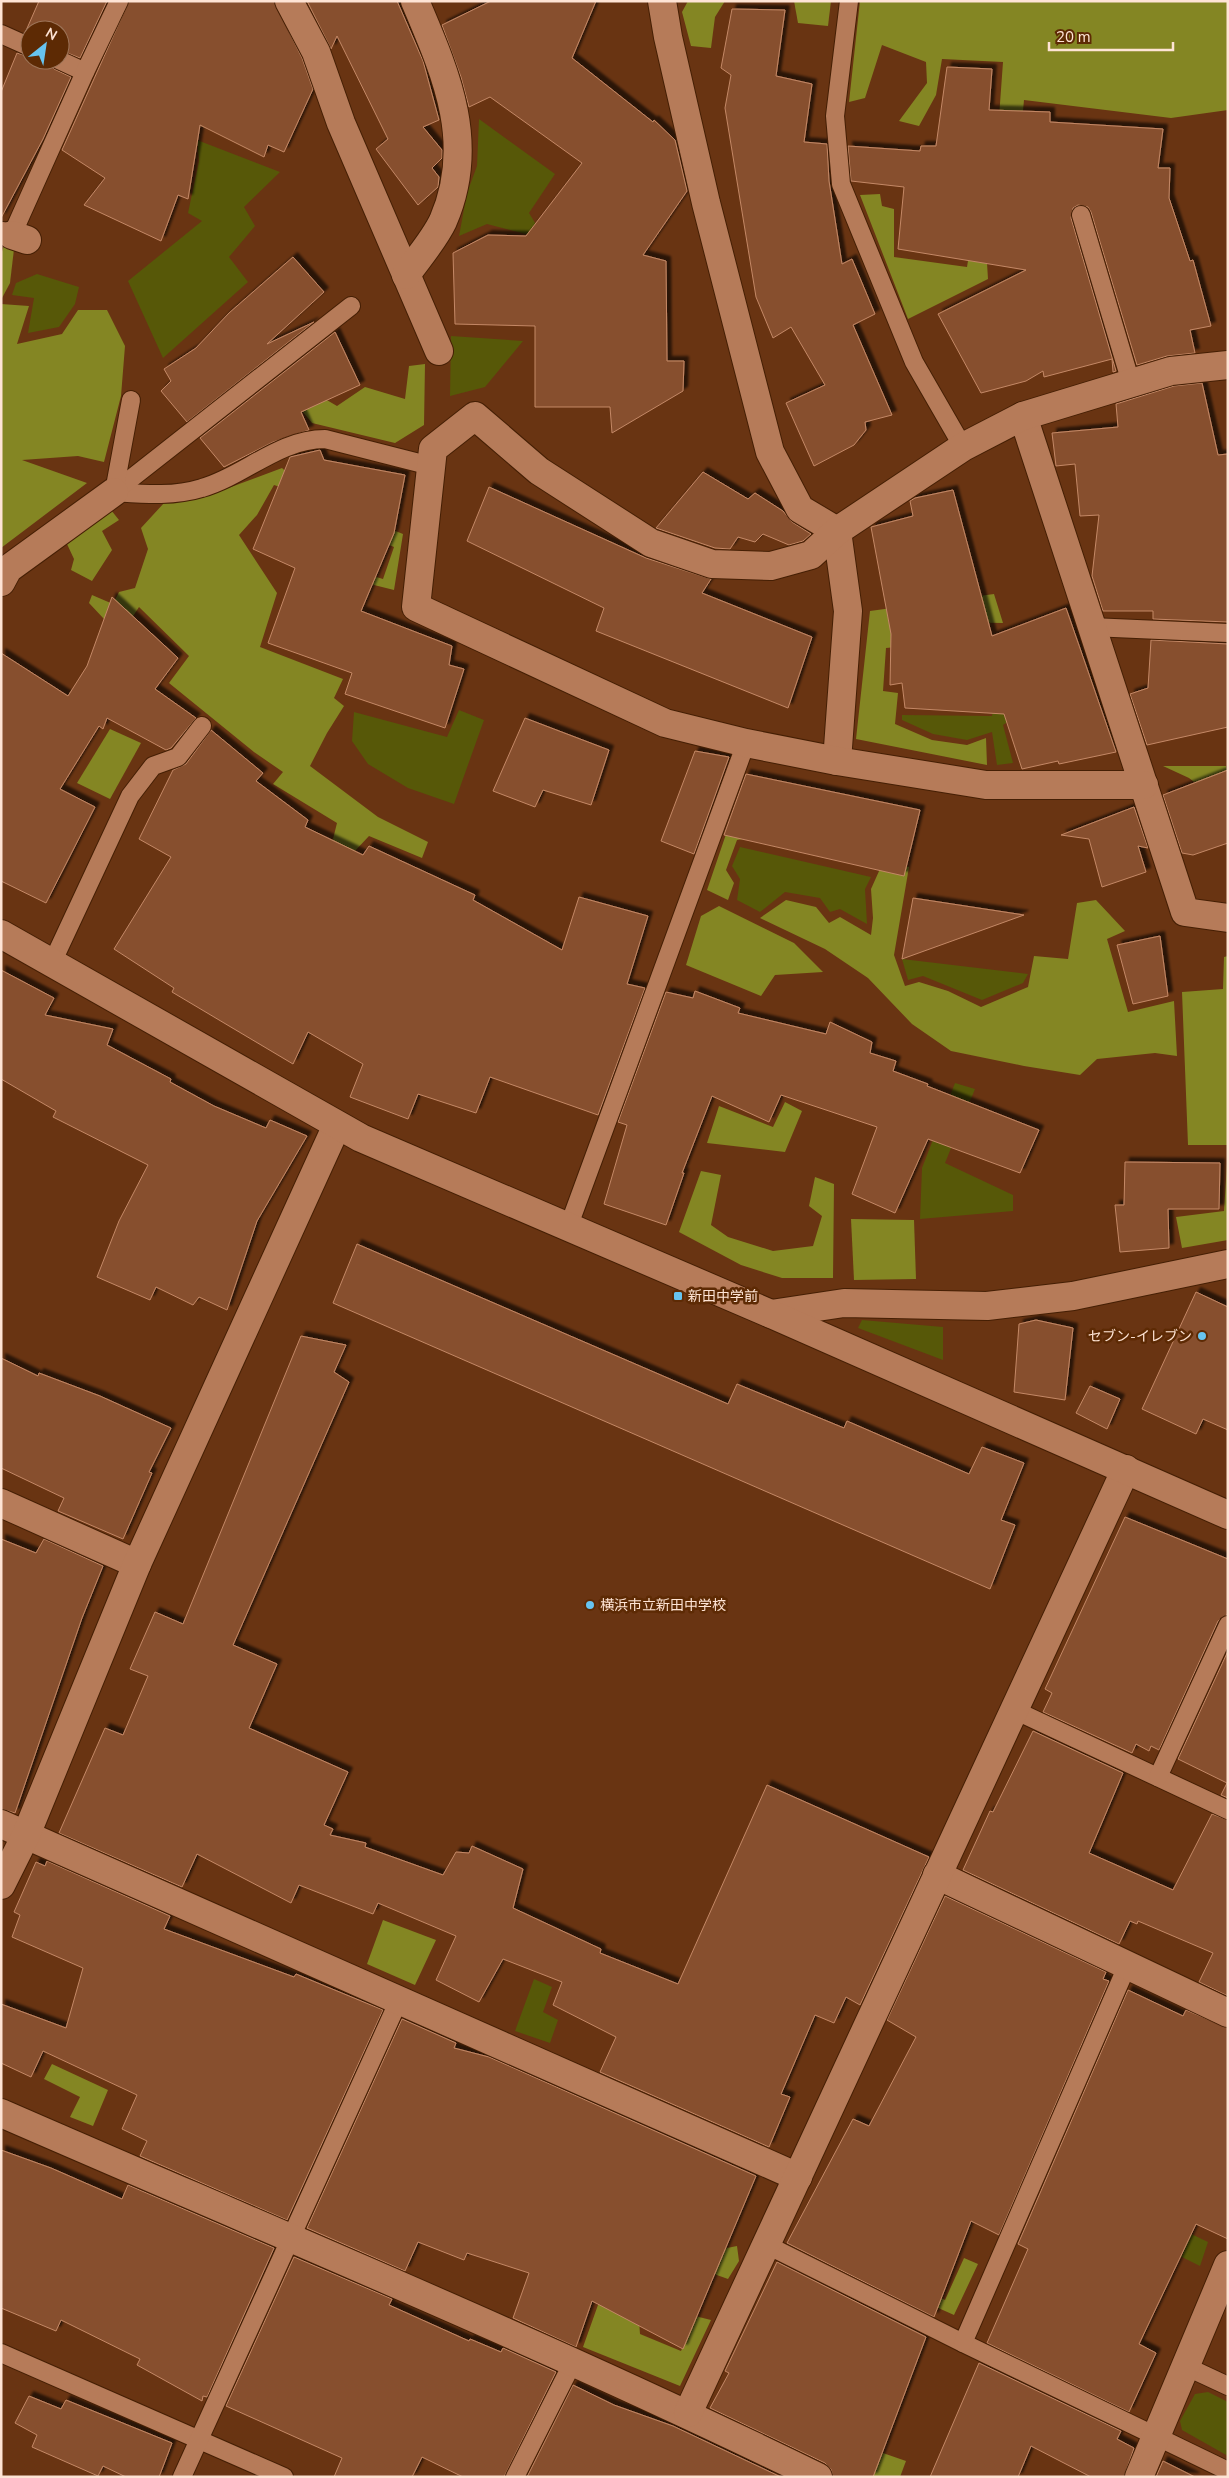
<svg xmlns="http://www.w3.org/2000/svg" width="1229" height="2478" viewBox="0 0 1229 2478" font-family="'Nunito Sans','Noto Sans JP',sans-serif">
	<style>
		.green { fill: #575808 }
		.forest { fill: #848623 }
		.building { fill: #87502f; stroke: #c48866; filter: url(#shadow) }
		.lines { fill: none; stroke-linecap: round; stroke-linejoin: round }
		.lane-casing { stroke: #451f04; stroke-width: 20 }
		.street-casing { stroke: #451f04; stroke-width: 30 }
		.secondary-casing { stroke: #451f04; stroke-width: 30 }
		.lane { stroke: #b67b59; stroke-width: 18 }
		.street { stroke: #b67b59; stroke-width: 28 }
		.secondary { stroke: #b67b59; stroke-width: 28 }
		.poi-dot { fill: #67c4f0; stroke: #5d2a04; stroke-width: 2 }
		.labels { text-anchor: middle; dominant-baseline: central; stroke-width: 5; stroke-linejoin: round; paint-order: stroke }
		.poi-label { font-size: 14px; fill: #fee4d5; stroke: #5d2a04; text-anchor: start }
	</style>
	<defs>
		<filter id="shadow"><feDropShadow dx="4.5" dy="-4.5" stdDeviation="1" flood-color="#0009"/></filter>
	</defs>
	<rect width="100%" height="100%" fill="#693412"/>
	<g class="green">
		<path d="M 479,119 L 555,174 L 529,213 L 545,239 L 487,224 L 459,236 L 467,193 L 477,166 Z"/>
		<path d="M 197,140 L 280,172 L 244,207 L 255,226 L 229,257 L 248,282 L 163,358 L 128,281 L 202,221 L 188,213 L 199,161 Z"/>
		<path d="M 37,274 L 79,287 L 75,304 L 59,327 L 28,333 L 34,298 L 12,295 L 16,283 Z"/>
		<path d="M 451,336 L 523,341 L 485,387 L 450,396 Z"/>
		<path d="M 993,706 L 1015,717 L 1003,725 L 1013,763 L 997,765 L 992,732 L 967,740 L 933,734 L 902,720 L 902,715 L 992,716 Z"/>
		<path d="M 459,710 L 484,720 L 454,804 L 408,788 L 368,764 L 352,741 L 354,712 L 447,737 Z"/>
		<path d="M 740,847 L 871,877 L 865,889 L 867,924 L 840,909 L 830,912 L 820,898 L 785,892 L 760,912 L 737,900 L 740,879 L 732,866 Z"/>
		<path d="M 902,959 L 1028,974 L 1023,983 L 982,1000 L 923,976 L 908,980 Z"/>
		<path d="M 955,1083 L 975,1089 L 945,1163 L 1013,1195 L 1013,1211 L 920,1219 L 922,1168 Z"/>
		<path d="M 862,1320 L 943,1327 L 943,1360 L 858,1328 Z"/>
		<path d="M 534,1979 L 552,1987 L 543,2012 L 558,2020 L 550,2043 L 515,2031 Z"/>
		<path d="M 1139,2209 L 1208,2242 L 1200,2266 L 1128,2230 Z"/>
		<path d="M 1208,2392 L 1228,2402 L 1228,2456 L 1182,2430 L 1180,2421 L 1195,2394 Z"/>
	</g>
	<g class="forest">
		<path d="M 688,1 L 725,1 L 715,17 L 711,48 L 691,46 L 682,12 Z"/>
		<path d="M 794,1 L 831,1 L 828,26 L 798,23 Z"/>
		<path d="M 860,1 L 1228,1 L 1228,110 L 1171,118 L 1024,100 L 1021,132 L 998,131 L 1003,62 L 942,59 L 936,95 L 919,126 L 899,121 L 927,83 L 926,62 L 882,45 L 865,98 L 849,102 Z"/>
		<path d="M 880,194 L 882,206 L 894,209 L 894,257 L 967,267 L 978,199 L 986,247 L 988,279 L 908,319 L 860,195 Z"/>
		<path d="M 4,245 L 14,249 L 10,283 L 1,300 L 1,255 Z"/>
		<path d="M 1,304 L 29,306 L 17,344 L 62,334 L 78,310 L 107,310 L 125,346 L 121,396 L 104,462 L 78,456 L 22,460 L 87,483 L 1,548 Z"/>
		<path d="M 425,364 L 424,425 L 395,443 L 312,423 L 294,401 L 308,389 L 337,406 L 365,387 L 405,399 L 409,366 Z"/>
		<path d="M 282,468 L 297,482 L 329,503 L 274,485 L 257,515 L 239,535 L 277,593 L 260,647 L 343,679 L 334,698 L 344,706 L 327,733 L 310,766 L 378,817 L 428,842 L 422,858 L 369,836 L 354,852 L 332,843 L 337,823 L 273,784 L 283,772 L 254,752 L 169,683 L 189,656 L 139,607 L 120,636 L 89,603 L 92,595 L 113,604 L 119,592 L 135,588 L 148,549 L 141,528 L 164,503 L 204,497 Z"/>
		<path d="M 107,505 L 119,520 L 102,531 L 112,550 L 92,581 L 71,570 L 74,559 L 67,544 L 71,530 Z"/>
		<path d="M 383,526 L 403,534 L 394,590 L 350,579 L 353,570 L 383,579 L 394,547 L 380,541 Z"/>
		<path d="M 994,594 L 1003,623 L 944,622 L 906,646 L 886,648 L 883,691 L 898,693 L 895,724 L 932,740 L 967,745 L 986,738 L 987,765 L 856,739 L 870,611 Z"/>
		<path d="M 110,729 L 141,743 L 110,799 L 77,783 Z"/>
		<path d="M 1163,766 L 1226,766 L 1228,773 L 1211,795 L 1189,778 Z"/>
		<path d="M 739,796 L 749,838 L 737,840 L 726,870 L 734,883 L 728,900 L 707,890 Z"/>
		<path d="M 884,860 L 909,867 L 894,955 L 905,986 L 919,982 L 948,991 L 981,1007 L 1028,987 L 1034,956 L 1068,959 L 1077,903 L 1096,900 L 1125,931 L 1107,939 L 1128,1012 L 1174,1001 L 1177,1056 L 1155,1053 L 1097,1059 L 1080,1075 L 1024,1066 L 951,1051 L 912,1024 L 868,978 L 825,949 L 760,918 L 786,900 L 816,907 L 829,923 L 840,917 L 871,935 L 873,918 L 871,889 Z"/>
		<path d="M 719,906 L 794,943 L 823,972 L 775,975 L 761,996 L 686,965 L 701,916 Z"/>
		<path d="M 1228,956 L 1228,1145 L 1188,1145 L 1182,992 L 1223,989 L 1224,957 Z"/>
		<path d="M 785,1102 L 802,1111 L 785,1152 L 707,1143 L 719,1106 L 773,1127 Z"/>
		<path d="M 1228,1148 L 1228,1240 L 1182,1248 L 1176,1217 L 1224,1211 Z"/>
		<path d="M 701,1171 L 721,1175 L 711,1225 L 728,1237 L 773,1251 L 813,1246 L 822,1216 L 809,1206 L 815,1177 L 834,1184 L 833,1278 L 782,1278 L 741,1265 L 679,1232 Z"/>
		<path d="M 851,1219 L 914,1220 L 916,1279 L 854,1280 Z"/>
		<path d="M 383,1920 L 436,1940 L 415,1985 L 367,1964 Z"/>
		<path d="M 52,2064 L 108,2090 L 93,2126 L 70,2117 L 80,2097 L 44,2079 Z"/>
		<path d="M 619,2246 L 712,2251 L 737,2246 L 739,2261 L 728,2279 L 686,2264 L 639,2321 L 640,2334 L 681,2351 L 695,2316 L 711,2320 L 680,2386 L 583,2347 Z"/>
		<path d="M 964,2258 L 978,2264 L 954,2315 L 880,2282 L 885,2271 L 945,2300 Z"/>
		<path d="M 880,2452 L 906,2461 L 900,2477 L 868,2477 Z"/>
	</g>
	<g class="building">
		<path d="M 39,1 L 107,1 L 80,58 L 60,50 L 60,30 L 30,30 L 30,35 L 25,33 Z"/>
		<path d="M 129,1 L 274,1 L 302,58 L 313,89 L 284,152 L 268,145 L 264,157 L 200,125 L 188,199 L 178,195 L 161,241 L 84,205 L 105,178 L 62,150 Z"/>
		<path d="M 307,1 L 397,1 L 423,61 L 439,120 L 423,127 L 442,150 L 442,158 L 432,168 L 439,177 L 438,187 L 418,205 L 376,149 L 388,139 L 337,36 L 331,49 Z"/>
		<path d="M 491,1 L 596,1 L 572,58 L 653,122 L 654,120 L 675,140 L 687,191 L 643,255 L 666,261 L 667,361 L 684,361 L 683,391 L 612,433 L 610,407 L 535,407 L 535,326 L 455,324 L 453,253 L 488,235 L 526,236 L 582,163 L 490,97 L 469,107 L 461,77 L 442,25 Z"/>
		<path d="M 732,9 L 785,10 L 776,76 L 812,84 L 804,142 L 827,144 L 829,181 L 842,264 L 852,259 L 875,314 L 853,325 L 892,415 L 865,422 L 866,430 L 854,445 L 814,466 L 786,403 L 825,385 L 791,327 L 773,338 L 756,297 L 725,108 L 731,75 L 721,68 Z"/>
		<path d="M 17,53 L 30,57 L 30,60 L 49,60 L 54,69 L 71,77 L 43,139 L 1,218 L 1,92 Z"/>
		<path d="M 947,67 L 992,69 L 989,110 L 1050,112 L 1050,122 L 1163,129 L 1158,168 L 1170,168 L 1169,198 L 1190,261 L 1193,260 L 1211,326 L 1190,330 L 1195,353 L 1167,356 L 1137,365 L 1091,212 L 1088,207 L 1078,205 L 1073,208 L 1071,218 L 1116,371 L 1113,372 L 1112,359 L 1044,377 L 1043,371 L 1026,381 L 981,393 L 938,314 L 1026,270 L 898,249 L 904,187 L 851,181 L 848,146 L 920,151 L 921,146 L 936,146 Z"/>
		<path d="M 293,257 L 324,292 L 267,344 L 314,322 L 187,422 L 161,391 L 171,381 L 164,369 L 196,348 L 229,313 Z"/>
		<path d="M 335,332 L 360,385 L 301,412 L 309,430 L 273,442 L 224,467 L 200,438 Z"/>
		<path d="M 1202,383 L 1218,455 L 1228,454 L 1228,622 L 1153,619 L 1153,611 L 1103,611 L 1092,576 L 1099,515 L 1080,516 L 1075,464 L 1056,466 L 1052,433 L 1118,427 L 1116,404 L 1174,386 Z"/>
		<path d="M 320,450 L 324,460 L 405,475 L 394,533 L 361,611 L 452,646 L 449,665 L 464,669 L 445,728 L 345,694 L 352,673 L 268,643 L 295,568 L 253,549 L 290,457 Z"/>
		<path d="M 703,472 L 748,499 L 755,493 L 783,511 L 792,522 L 811,534 L 803,541 L 789,545 L 763,534 L 755,542 L 738,537 L 730,549 L 715,548 L 656,528 Z"/>
		<path d="M 489,487 L 646,558 L 711,579 L 702,593 L 812,637 L 788,708 L 596,631 L 604,608 L 467,541 Z"/>
		<path d="M 953,490 L 992,636 L 1066,608 L 1116,752 L 1059,764 L 1058,761 L 1022,769 L 1004,714 L 905,708 L 902,683 L 890,685 L 891,634 L 871,527 L 913,516 L 910,501 L 915,498 Z"/>
		<path d="M 112,597 L 178,658 L 155,689 L 196,718 L 171,748 L 166,750 L 107,718 L 103,729 L 99,726 L 60,789 L 95,807 L 46,903 L 1,881 L 1,653 L 68,696 L 87,666 Z"/>
		<path d="M 1151,640 L 1228,644 L 1228,727 L 1147,745 L 1130,694 L 1148,688 Z"/>
		<path d="M 525,718 L 609,750 L 591,805 L 543,790 L 535,807 L 493,791 Z"/>
		<path d="M 211,730 L 263,773 L 256,781 L 308,820 L 305,827 L 363,855 L 369,846 L 475,895 L 473,900 L 562,950 L 579,897 L 648,916 L 627,984 L 645,988 L 598,1115 L 490,1077 L 476,1113 L 418,1094 L 408,1119 L 350,1097 L 363,1064 L 308,1032 L 293,1064 L 172,992 L 174,988 L 114,949 L 171,857 L 139,839 L 173,770 L 186,764 Z"/>
		<path d="M 695,751 L 729,757 L 694,854 L 661,841 Z"/>
		<path d="M 1228,770 L 1228,843 L 1193,855 L 1182,853 L 1163,795 Z"/>
		<path d="M 746,774 L 920,810 L 904,876 L 724,835 Z"/>
		<path d="M 1134,807 L 1148,848 L 1138,846 L 1146,872 L 1102,887 L 1089,839 L 1061,835 Z"/>
		<path d="M 913,898 L 1024,915 L 902,959 Z"/>
		<path d="M 1160,936 L 1168,996 L 1133,1004 L 1117,945 Z"/>
		<path d="M 1,970 L 54,998 L 45,1015 L 113,1029 L 107,1045 L 171,1079 L 170,1082 L 214,1106 L 266,1128 L 270,1120 L 307,1136 L 257,1221 L 227,1310 L 199,1297 L 193,1305 L 156,1287 L 150,1300 L 97,1277 L 119,1221 L 148,1165 L 53,1117 L 56,1111 L 1,1079 Z"/>
		<path d="M 695,991 L 740,1008 L 738,1013 L 826,1034 L 830,1022 L 872,1042 L 870,1053 L 896,1061 L 893,1071 L 928,1084 L 927,1086 L 1039,1130 L 1020,1173 L 928,1139 L 895,1213 L 852,1194 L 877,1127 L 781,1095 L 769,1122 L 712,1096 L 682,1173 L 684,1173 L 666,1225 L 604,1204 L 627,1125 L 618,1122 L 666,992 L 693,998 Z"/>
		<path d="M 1125,1162 L 1220,1163 L 1219,1209 L 1168,1209 L 1169,1248 L 1120,1252 L 1115,1205 L 1124,1205 Z"/>
		<path d="M 357,1244 L 728,1404 L 737,1384 L 844,1428 L 847,1421 L 969,1474 L 982,1447 L 1024,1463 L 1001,1520 L 1015,1525 L 990,1589 L 333,1303 Z"/>
		<path d="M 1196,1292 L 1228,1307 L 1228,1430 L 1203,1419 L 1196,1434 L 1142,1409 Z"/>
		<path d="M 1036,1320 L 1073,1328 L 1065,1400 L 1014,1392 L 1019,1324 Z"/>
		<path d="M 301,1336 L 346,1345 L 334,1372 L 349,1382 L 233,1645 L 277,1664 L 249,1728 L 348,1772 L 324,1825 L 333,1829 L 330,1835 L 366,1843 L 365,1847 L 443,1875 L 456,1852 L 469,1853 L 472,1846 L 523,1869 L 513,1908 L 601,1949 L 600,1953 L 678,1984 L 767,1785 L 929,1857 L 860,2005 L 846,1997 L 834,2023 L 815,2015 L 781,2094 L 790,2097 L 769,2147 L 600,2072 L 616,2037 L 553,2005 L 562,1982 L 503,1959 L 479,2002 L 436,1980 L 456,1936 L 378,1903 L 373,1914 L 299,1885 L 291,1903 L 197,1854 L 182,1887 L 59,1833 L 105,1728 L 123,1735 L 148,1676 L 130,1669 L 155,1612 L 183,1624 Z"/>
		<path d="M 1,1358 L 38,1376 L 39,1373 L 100,1396 L 171,1428 L 149,1472 L 152,1473 L 123,1539 L 58,1511 L 64,1498 L 1,1468 Z"/>
		<path d="M 1090,1386 L 1120,1399 L 1107,1429 L 1076,1413 Z"/>
		<path d="M 1125,1517 L 1228,1559 L 1228,1614 L 1218,1621 L 1159,1750 L 1151,1746 L 1149,1751 L 1136,1744 L 1132,1753 L 1043,1712 L 1052,1693 L 1045,1689 Z"/>
		<path d="M 1,1539 L 36,1553 L 44,1539 L 103,1566 L 82,1618 L 15,1813 L 1,1809 Z"/>
		<path d="M 1228,1651 L 1228,1798 L 1221,1795 L 1227,1783 L 1178,1759 Z"/>
		<path d="M 1033,1731 L 1123,1773 L 1089,1853 L 1173,1890 L 1212,1814 L 1228,1820 L 1228,1996 L 1199,1982 L 1213,1953 L 1138,1921 L 1137,1924 L 1130,1921 L 1119,1944 L 963,1870 L 990,1811 L 993,1812 Z"/>
		<path d="M 47,1861 L 170,1916 L 164,1929 L 294,1977 L 296,1974 L 383,2010 L 287,2220 L 140,2156 L 147,2141 L 122,2129 L 137,2095 L 43,2051 L 31,2077 L 1,2063 L 1,2004 L 66,2028 L 83,1968 L 12,1937 L 20,1915 L 14,1912 L 36,1862 L 45,1866 Z"/>
		<path d="M 945,1896 L 1106,1972 L 1103,1979 L 1109,1981 L 999,2235 L 971,2221 L 934,2317 L 787,2243 L 853,2119 L 869,2126 L 916,2037 L 887,2020 Z"/>
		<path d="M 1128,1990 L 1183,2016 L 1186,2010 L 1228,2028 L 1228,2239 L 1196,2224 L 1139,2344 L 1156,2353 L 1129,2412 L 987,2343 L 1028,2249 L 1018,2244 Z"/>
		<path d="M 402,2019 L 456,2043 L 454,2048 L 489,2057 L 756,2176 L 683,2349 L 592,2301 L 576,2347 L 513,2318 L 529,2273 L 467,2253 L 464,2260 L 418,2242 L 405,2271 L 307,2228 Z"/>
		<path d="M 1,2150 L 51,2168 L 122,2199 L 128,2185 L 274,2248 L 207,2397 L 203,2396 L 202,2401 L 137,2365 L 140,2359 L 61,2320 L 56,2331 L 1,2308 Z"/>
		<path d="M 294,2257 L 392,2299 L 389,2305 L 469,2341 L 470,2339 L 501,2352 L 503,2348 L 556,2372 L 504,2477 L 463,2477 L 422,2457 L 412,2477 L 334,2477 L 342,2458 L 226,2406 Z"/>
		<path d="M 777,2262 L 926,2337 L 873,2477 L 833,2477 L 831,2469 L 825,2463 L 710,2408 L 729,2373 L 725,2371 Z"/>
		<path d="M 979,2363 L 1121,2431 L 1117,2439 L 1134,2448 L 1124,2477 L 1091,2477 L 1031,2446 L 1018,2477 L 930,2477 Z"/>
		<path d="M 573,2385 L 614,2405 L 673,2426 L 781,2477 L 527,2477 Z"/>
		<path d="M 29,2396 L 61,2409 L 66,2400 L 172,2443 L 159,2477 L 126,2477 L 103,2466 L 98,2476 L 32,2447 L 37,2435 L 15,2423 Z"/>
		<path d="M 1163,2461 L 1195,2477 L 1156,2477 Z"/>
	</g>
	<g class="lines">
		<defs>
			<g id="lane">
				<path d="M 849,1 L 835,116 L 841,184 L 914,362 L 963,447"/>
				<path d="M 1,34 L 30,47"/>
				<path d="M 59,60 L 85,72"/>
				<path d="M 1081,215 L 1131,383"/>
				<path d="M 3,231 L 12,235 L 85,72 L 119,1"/>
				<path d="M 114,492 C 143,494 173,497 202,488 C 244,476 279,439 325,439 L 431,466"/>
				<path d="M 114,492 L 351,306"/>
				<path d="M 114,492 L 131,400"/>
				<path d="M 1091,627 L 1228,633"/>
				<path d="M 52,963 L 130,796 L 153,766 L 178,757 L 202,726"/>
				<path d="M 568,1228 L 746,743"/>
				<path d="M 1014,1710 L 1228,1810"/>
				<path d="M 1158,1777 L 1228,1625"/>
				<path d="M 765,2244 L 963,2343 L 1228,2471"/>
				<path d="M 963,2343 L 1127,1966"/>
				<path d="M 1,2353 L 284,2477"/>
				<path d="M 1185,2366 L 1228,2386"/>
				<path d="M 182,2477 L 399,2000"/>
				<path d="M 515,2477 L 573,2362"/>
			</g>
			<g id="street">
				<path d="M 289,1 L 316,52 L 341,123 L 439,351"/>
				<path d="M 662,1 L 668,37 L 706,203 L 770,452 L 800,509 L 837,531 L 848,611 L 837,761"/>
				<path d="M 12,235 L 27,240"/>
				<path d="M 406,275 C 418,258 434,240 443,221 C 477,143 446,74 415,1"/>
				<path d="M 1023,416 L 1185,912 L 1228,918"/>
				<path d="M 1,582 L 8,569 L 114,492"/>
				<path d="M 1144,785 L 986,785 L 837,761 L 746,743 L 665,723 L 416,607 L 433,449 L 475,416 L 539,471 L 651,543 L 712,564 L 771,566 L 811,555 L 837,531 L 963,447 L 1023,416 L 1171,371 L 1228,365"/>
				<path d="M 771,1314 L 844,1303 L 987,1306 L 1073,1296 L 1228,1264"/>
				<path d="M 1,1503 L 137,1564"/>
				<path d="M 1,1824 L 798,2177"/>
				<path d="M 937,1875 L 1228,2013"/>
				<path d="M 1,1885 L 26,1835 L 137,1564 L 337,1125"/>
				<path d="M 1,2113 C 274,2232 550,2346 818,2477"/>
				<path d="M 688,2413 L 1126,1469"/>
				<path d="M 1139,2477 L 1228,2265"/>
			</g>
			<path id="secondary" d="M 1,934 L 361,1138 L 771,1314 L 1228,1515"/>
		</defs>
		<use href="#lane" class="lane-casing"/>
		<use href="#street" class="street-casing"/>
		<use href="#secondary" class="secondary-casing"/>
		<use href="#lane" class="lane"/>
		<use href="#street" class="street"/>
		<use href="#secondary" class="secondary"/>
	</g>
	<g class="poi-dot">
		<rect x="673" y="1291" width="10" height="10" rx="2.5"/>
		<circle cx="1202" cy="1336" r="5"/>
		<circle cx="590" cy="1605" r="5"/>
	</g>
	<g class="labels">
		<g class="poi-label">
			<text x="688" y="1296">新田中学前</text>
			<text x="1192" y="1336" text-anchor="end">セブン-イレブン</text>
			<text x="600" y="1605">横浜市立新田中学校</text>
		</g>
	</g>
	<rect width="1229" height="2478" fill="none" stroke="#fee4d5" stroke-width="5"/>
	<g transform="translate(45 45) rotate(30)"><circle r="24" fill="#5d2a04" stroke="#9d7458"/>
	<path d="M0-4L9 19L0 12L-9 19Z" fill="#67c4f0"/>
	<text y="-8" font-size="14" font-weight="bold" text-anchor="middle" fill="#fee4d5">N</text>
	</g>
	<path d="M1049 42v8h124v-8" fill="none" stroke="#fee4d5" stroke-width="2.5"/>
	<text x="1056" y="42" font-size="15" fill="#fee4d5" stroke="#5d2a04" stroke-width="4" paint-order="stroke">20 m</text>
</svg>
